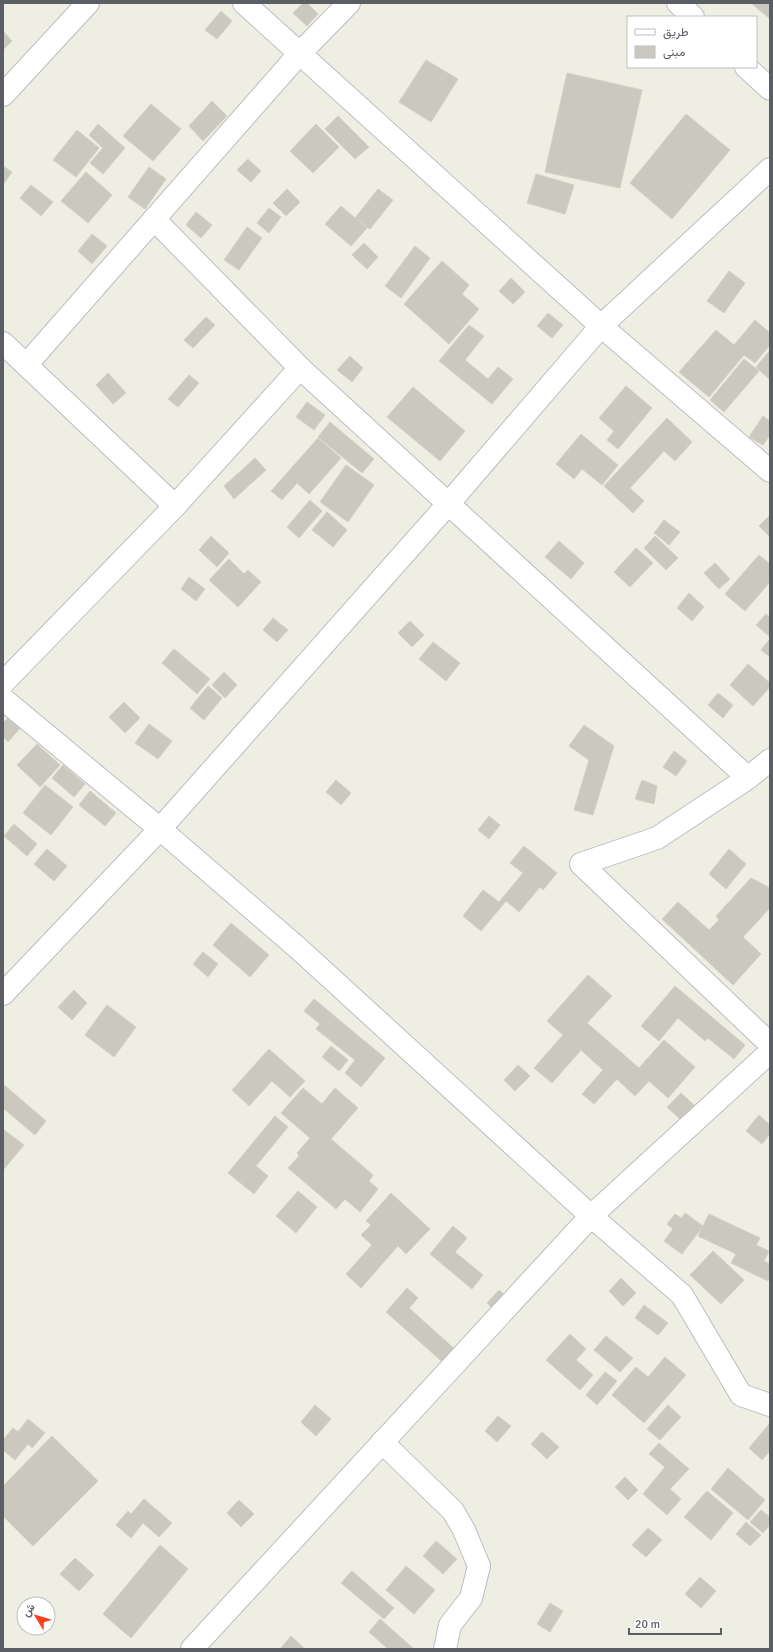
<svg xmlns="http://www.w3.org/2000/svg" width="773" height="1652" viewBox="0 0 773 1652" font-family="Signika,Vazirmatn,sans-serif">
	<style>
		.building { fill: #cbc8c0; stroke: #d5d0c0 }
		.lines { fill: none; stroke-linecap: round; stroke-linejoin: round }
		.minor-casing { stroke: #bbbdc3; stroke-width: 24 }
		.minor { stroke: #fff; stroke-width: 22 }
	</style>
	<rect width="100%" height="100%" fill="#efeee3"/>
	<g class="building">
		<path d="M 303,3 L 307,3 L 318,14 L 307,26 L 293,13 Z"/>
		<path d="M 751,3 L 770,3 L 770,19 Z"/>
		<path d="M 221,11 L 232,21 L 217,39 L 205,30 Z"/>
		<path d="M 3,31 L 12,41 L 3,50 Z"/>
		<path d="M 426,60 L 458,79 L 431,122 L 399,102 Z"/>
		<path d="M 567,73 L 642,90 L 620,188 L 545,172 Z"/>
		<path d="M 212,101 L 227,116 L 203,141 L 189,126 Z"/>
		<path d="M 151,104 L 181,129 L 153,161 L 123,136 Z"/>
		<path d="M 686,114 L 730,150 L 672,219 L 630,183 Z"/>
		<path d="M 338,116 L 369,147 L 355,159 L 325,129 Z"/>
		<path d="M 98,124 L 125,148 L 103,174 L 90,163 L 103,148 L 89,135 Z"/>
		<path d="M 316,124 L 339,147 L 313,173 L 290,151 Z"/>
		<path d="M 77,130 L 99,148 L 76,177 L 53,160 Z"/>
		<path d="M 248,159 L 261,171 L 251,182 L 237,170 Z"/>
		<path d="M 3,166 L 12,172 L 3,185 Z"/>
		<path d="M 149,167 L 166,179 L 145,209 L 128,197 Z"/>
		<path d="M 86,172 L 112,195 L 88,223 L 61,201 Z"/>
		<path d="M 536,174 L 574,185 L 565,214 L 527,203 Z"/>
		<path d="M 31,185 L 53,202 L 41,216 L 20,198 Z"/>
		<path d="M 287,189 L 300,202 L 286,216 L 273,203 Z"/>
		<path d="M 378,189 L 393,200 L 370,229 L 355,218 Z"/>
		<path d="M 341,206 L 367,228 L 351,246 L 325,224 Z"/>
		<path d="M 269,208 L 281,217 L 269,233 L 257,223 Z"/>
		<path d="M 196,212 L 212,225 L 201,238 L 186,225 Z"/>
		<path d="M 247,227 L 262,238 L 239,270 L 224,260 Z"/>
		<path d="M 92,234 L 107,246 L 92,264 L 78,251 Z"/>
		<path d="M 364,243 L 378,257 L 367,269 L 352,255 Z"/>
		<path d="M 415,246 L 430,258 L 401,298 L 385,286 Z"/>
		<path d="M 442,261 L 469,285 L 462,294 L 479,309 L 449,344 L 404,304 Z"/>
		<path d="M 729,271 L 745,283 L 724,313 L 707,301 Z"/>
		<path d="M 511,278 L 525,292 L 513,304 L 499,291 Z"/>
		<path d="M 548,313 L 563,325 L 552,338 L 537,326 Z"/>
		<path d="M 206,317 L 215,325 L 193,348 L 184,340 Z"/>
		<path d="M 755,320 L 770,333 L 770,345 L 755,363 L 744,355 L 709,397 L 679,372 L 716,330 L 734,345 Z"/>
		<path d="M 469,325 L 484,336 L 465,360 L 488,379 L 498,367 L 513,379 L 492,404 L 439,361 Z"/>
		<path d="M 770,350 L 770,380 L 756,367 Z"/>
		<path d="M 350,356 L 363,368 L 352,382 L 337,370 Z"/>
		<path d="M 744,359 L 759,371 L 724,412 L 710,400 Z"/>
		<path d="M 108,373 L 126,393 L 113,404 L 96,385 Z"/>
		<path d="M 189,375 L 199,383 L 178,407 L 168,399 Z"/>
		<path d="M 626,386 L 652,408 L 618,449 L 607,440 L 614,431 L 599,418 Z"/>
		<path d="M 413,387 L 465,431 L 440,461 L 387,417 Z"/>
		<path d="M 307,402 L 325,415 L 314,430 L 296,417 Z"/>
		<path d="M 763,416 L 770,421 L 770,435 L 763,445 L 749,437 Z"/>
		<path d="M 667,418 L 692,442 L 675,461 L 664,451 L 630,488 L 644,501 L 633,513 L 604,486 Z"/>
		<path d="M 330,422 L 374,459 L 362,473 L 318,437 Z"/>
		<path d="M 581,434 L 618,465 L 602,485 L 582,469 L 574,479 L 556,464 Z"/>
		<path d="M 318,438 L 341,458 L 309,494 L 297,483 L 282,500 L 271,491 Z"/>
		<path d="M 255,458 L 266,470 L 234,499 L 224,486 Z"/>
		<path d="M 346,465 L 374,485 L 348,522 L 320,502 Z"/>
		<path d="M 310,500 L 322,511 L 299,538 L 287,527 Z"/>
		<path d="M 327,512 L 347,530 L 333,547 L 312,530 Z"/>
		<path d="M 770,515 L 770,537 L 759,526 Z"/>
		<path d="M 664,520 L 680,532 L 669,545 L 654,533 Z"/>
		<path d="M 211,536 L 229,553 L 217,567 L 199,550 Z"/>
		<path d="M 655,536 L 678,558 L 666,570 L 644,548 Z"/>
		<path d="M 559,541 L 584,563 L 571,579 L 545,557 Z"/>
		<path d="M 636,548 L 653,563 L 630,587 L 614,572 Z"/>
		<path d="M 759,555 L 770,564 L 770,582 L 745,611 L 725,594 Z"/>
		<path d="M 229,559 L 244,574 L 248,570 L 261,582 L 238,607 L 209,580 Z"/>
		<path d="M 715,563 L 730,579 L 719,589 L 704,573 Z"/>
		<path d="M 189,577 L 205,589 L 196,601 L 181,589 Z"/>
		<path d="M 689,593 L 704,607 L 692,621 L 677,608 Z"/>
		<path d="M 766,614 L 770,617 L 770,637 L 756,625 Z"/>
		<path d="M 273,618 L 288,630 L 277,642 L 263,630 Z"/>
		<path d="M 410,621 L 424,635 L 412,647 L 398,633 Z"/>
		<path d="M 770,639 L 770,657 L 761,650 Z"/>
		<path d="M 433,642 L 460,663 L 446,681 L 419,659 Z"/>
		<path d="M 174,649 L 210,679 L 197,694 L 162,663 Z"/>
		<path d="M 748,664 L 770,683 L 770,687 L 753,706 L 730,685 Z"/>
		<path d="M 224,672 L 237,685 L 225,698 L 212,685 Z"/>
		<path d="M 208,686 L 222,698 L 204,720 L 190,708 Z"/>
		<path d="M 718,693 L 733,705 L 723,718 L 708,705 Z"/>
		<path d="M 124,702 L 140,718 L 125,733 L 109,717 Z"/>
		<path d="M 10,716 L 21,727 L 8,742 L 3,737 L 3,723 Z"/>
		<path d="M 149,724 L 172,741 L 158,759 L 135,743 Z"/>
		<path d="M 584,725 L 614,746 L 593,815 L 574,810 L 589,760 L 569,746 Z"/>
		<path d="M 37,744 L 60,765 L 40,787 L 17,765 Z"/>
		<path d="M 674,751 L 687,761 L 676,776 L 663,767 Z"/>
		<path d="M 63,765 L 85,784 L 74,797 L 52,778 Z"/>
		<path d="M 336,780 L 351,793 L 341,805 L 326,792 Z"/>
		<path d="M 642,780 L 657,786 L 654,804 L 635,799 Z"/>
		<path d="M 45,785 L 73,807 L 51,835 L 23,813 Z"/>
		<path d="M 90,791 L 116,813 L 105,826 L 79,805 Z"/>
		<path d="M 489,816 L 500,825 L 489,839 L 478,830 Z"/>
		<path d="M 14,824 L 37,844 L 27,856 L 4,836 Z"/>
		<path d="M 524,846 L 557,873 L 543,890 L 540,887 L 519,912 L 506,901 L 481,931 L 463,916 L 483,890 L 499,902 L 523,873 L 510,863 Z"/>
		<path d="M 47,849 L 67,866 L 54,881 L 34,864 Z"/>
		<path d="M 729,849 L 746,864 L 726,889 L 709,874 Z"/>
		<path d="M 751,878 L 770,888 L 770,908 L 743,937 L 761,954 L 733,985 L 662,919 L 678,902 L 709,930 L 719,920 L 716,916 Z"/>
		<path d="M 231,923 L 269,955 L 250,977 L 213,945 Z"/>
		<path d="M 203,952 L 218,964 L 208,977 L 193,964 Z"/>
		<path d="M 588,975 L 612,996 L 587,1023 L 639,1068 L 664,1040 L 695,1067 L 668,1098 L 649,1081 L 635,1096 L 617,1079 L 594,1104 L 582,1094 L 603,1070 L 581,1050 L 552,1083 L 534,1068 L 563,1035 L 547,1021 Z"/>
		<path d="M 675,986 L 745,1045 L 734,1059 L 708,1038 L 705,1041 L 678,1018 L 659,1041 L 641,1026 Z"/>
		<path d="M 74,990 L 87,1003 L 72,1020 L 58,1007 Z"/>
		<path d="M 314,999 L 385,1058 L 361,1087 L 345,1073 L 355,1060 L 316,1029 L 320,1024 L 304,1011 Z"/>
		<path d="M 107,1005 L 136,1027 L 114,1057 L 85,1035 Z"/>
		<path d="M 331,1046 L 348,1060 L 339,1071 L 322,1057 Z"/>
		<path d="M 269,1049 L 305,1081 L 290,1097 L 272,1081 L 249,1106 L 232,1090 Z"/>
		<path d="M 518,1065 L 530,1076 L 515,1091 L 504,1080 Z"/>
		<path d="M 3,1084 L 46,1121 L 35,1135 L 3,1108 Z"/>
		<path d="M 303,1088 L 322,1104 L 335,1088 L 358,1108 L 331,1139 L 373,1175 L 369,1181 L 378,1189 L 360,1212 L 345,1199 L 336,1209 L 288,1168 L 299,1156 L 297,1153 L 310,1138 L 281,1113 Z"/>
		<path d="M 681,1093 L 695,1106 L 681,1120 L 667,1107 Z"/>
		<path d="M 759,1115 L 770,1125 L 770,1134 L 762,1144 L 746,1131 Z"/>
		<path d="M 275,1116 L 288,1127 L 256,1166 L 268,1176 L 254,1194 L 228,1173 Z"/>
		<path d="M 3,1129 L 24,1145 L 4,1169 L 3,1168 Z"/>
		<path d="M 298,1191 L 317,1207 L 296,1233 L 276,1216 Z"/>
		<path d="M 391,1193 L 430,1229 L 406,1254 L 398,1246 L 361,1288 L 346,1274 L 372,1245 L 361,1235 L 371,1225 L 366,1221 Z"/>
		<path d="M 685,1213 L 703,1226 L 682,1254 L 664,1241 L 673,1229 L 667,1224 L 675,1214 L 682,1218 Z"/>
		<path d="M 709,1214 L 760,1238 L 756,1245 L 769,1251 L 764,1261 L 770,1264 L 770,1277 L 768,1281 L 731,1263 L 736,1254 L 698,1236 Z"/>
		<path d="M 453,1226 L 467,1238 L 455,1252 L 483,1275 L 472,1289 L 430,1254 Z"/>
		<path d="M 713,1251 L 744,1280 L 721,1304 L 690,1275 Z"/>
		<path d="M 621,1278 L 636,1293 L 623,1306 L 609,1291 Z"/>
		<path d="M 407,1288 L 418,1298 L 409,1308 L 459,1353 L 447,1366 L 386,1312 Z"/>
		<path d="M 499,1290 L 510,1300 L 497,1313 L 487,1303 Z"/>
		<path d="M 644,1305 L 668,1323 L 658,1335 L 635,1318 Z"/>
		<path d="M 570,1334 L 586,1349 L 576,1360 L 593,1375 L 580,1390 L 546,1360 Z"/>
		<path d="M 606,1336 L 633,1358 L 620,1372 L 594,1350 Z"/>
		<path d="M 665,1357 L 686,1375 L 644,1423 L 612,1395 L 636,1367 L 648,1377 Z"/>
		<path d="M 605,1372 L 617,1381 L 597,1405 L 586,1395 Z"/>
		<path d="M 315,1405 L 331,1419 L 316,1436 L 301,1422 Z"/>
		<path d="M 668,1405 L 681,1417 L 660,1440 L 647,1429 Z"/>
		<path d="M 498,1416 L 511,1426 L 497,1442 L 485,1431 Z"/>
		<path d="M 28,1419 L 45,1433 L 32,1448 L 28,1444 L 15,1460 L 3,1450 L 3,1440 L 13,1428 L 18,1432 Z"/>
		<path d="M 770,1423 L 770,1451 L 762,1460 L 749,1448 Z"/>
		<path d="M 542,1432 L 559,1447 L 547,1459 L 531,1444 Z"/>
		<path d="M 52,1436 L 98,1481 L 33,1546 L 3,1516 L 3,1486 Z"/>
		<path d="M 659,1443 L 689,1469 L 670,1489 L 681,1499 L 667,1515 L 643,1494 L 665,1467 L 649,1454 Z"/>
		<path d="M 728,1468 L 765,1500 L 748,1520 L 711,1489 Z"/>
		<path d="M 625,1477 L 638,1490 L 628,1500 L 615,1487 Z"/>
		<path d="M 707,1491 L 733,1513 L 711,1540 L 684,1517 Z"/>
		<path d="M 144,1499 L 172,1523 L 159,1537 L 143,1523 L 131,1538 L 116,1525 L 128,1511 L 131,1514 Z"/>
		<path d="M 239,1500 L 254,1514 L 241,1527 L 227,1513 Z"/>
		<path d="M 761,1510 L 770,1517 L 770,1525 L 763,1533 L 750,1522 Z"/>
		<path d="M 746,1522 L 761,1535 L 750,1546 L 736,1534 Z"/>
		<path d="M 648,1528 L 662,1540 L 646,1557 L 632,1545 Z"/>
		<path d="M 436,1541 L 457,1559 L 443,1574 L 423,1556 Z"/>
		<path d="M 160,1545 L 188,1569 L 131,1638 L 103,1614 Z"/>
		<path d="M 75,1558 L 94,1575 L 79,1591 L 60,1574 Z"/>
		<path d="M 406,1566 L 435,1590 L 414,1614 L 386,1590 Z"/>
		<path d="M 352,1571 L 394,1608 L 384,1619 L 341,1583 Z"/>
		<path d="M 700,1577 L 716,1591 L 701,1608 L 685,1594 Z"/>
		<path d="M 550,1603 L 563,1611 L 550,1632 L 537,1624 Z"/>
		<path d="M 380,1619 L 414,1649 L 388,1649 L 369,1632 Z"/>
		<path d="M 291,1636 L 305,1649 L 280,1649 Z"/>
	</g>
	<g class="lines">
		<defs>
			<g id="minor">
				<path d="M 244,3 L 601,326 L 770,471"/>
				<path d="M 678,3 L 693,17"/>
				<path d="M 746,67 L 770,89"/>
				<path d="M 3,95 L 88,3"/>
				<path d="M 154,219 L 300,368 L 748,778"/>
				<path d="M 3,343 L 175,506"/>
				<path d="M 27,364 L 300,53 L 349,3"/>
				<path d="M 3,683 L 175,506 L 300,368"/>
				<path d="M 3,699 L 160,829 L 299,949 L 591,1216 L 682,1295 L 741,1395 L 770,1405"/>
				<path d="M 770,760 L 748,778 L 657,838 L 581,864 L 770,1044"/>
				<path d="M 3,994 L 160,829 L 449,503 L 601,326 L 770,169"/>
				<path d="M 382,1442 L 453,1511 L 464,1530 L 479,1566 L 471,1598 L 450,1625 L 445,1649"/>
				<path d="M 192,1649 L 591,1216 L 770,1052"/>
			</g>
		</defs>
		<use href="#minor" class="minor-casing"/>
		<use href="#minor" class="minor"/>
	</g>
	<rect width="773" height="1652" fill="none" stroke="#5b5f65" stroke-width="8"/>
	<rect x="627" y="16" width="130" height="52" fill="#ffffff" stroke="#bdbfc1"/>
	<rect x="635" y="29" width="20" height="6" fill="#ffffff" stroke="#bdbfc1"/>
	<text x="663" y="36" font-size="12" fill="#5b5f65">طريق</text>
	<rect x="635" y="46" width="20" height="12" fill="#cbc8c0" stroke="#bdbfc1"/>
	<text x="663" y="56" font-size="12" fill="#5b5f65">مبنى</text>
	<g transform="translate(36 1616) rotate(308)"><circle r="19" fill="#ffffff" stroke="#bdbfc1"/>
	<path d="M0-3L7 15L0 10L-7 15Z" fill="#fb421d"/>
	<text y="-6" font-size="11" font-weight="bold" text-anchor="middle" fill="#5b5f65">ش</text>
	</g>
	<path d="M629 1628v6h92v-6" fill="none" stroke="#5b5f65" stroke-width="2"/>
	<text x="635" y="1628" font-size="12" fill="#5b5f65" stroke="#ffffff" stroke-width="3" paint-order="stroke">20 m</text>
</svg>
